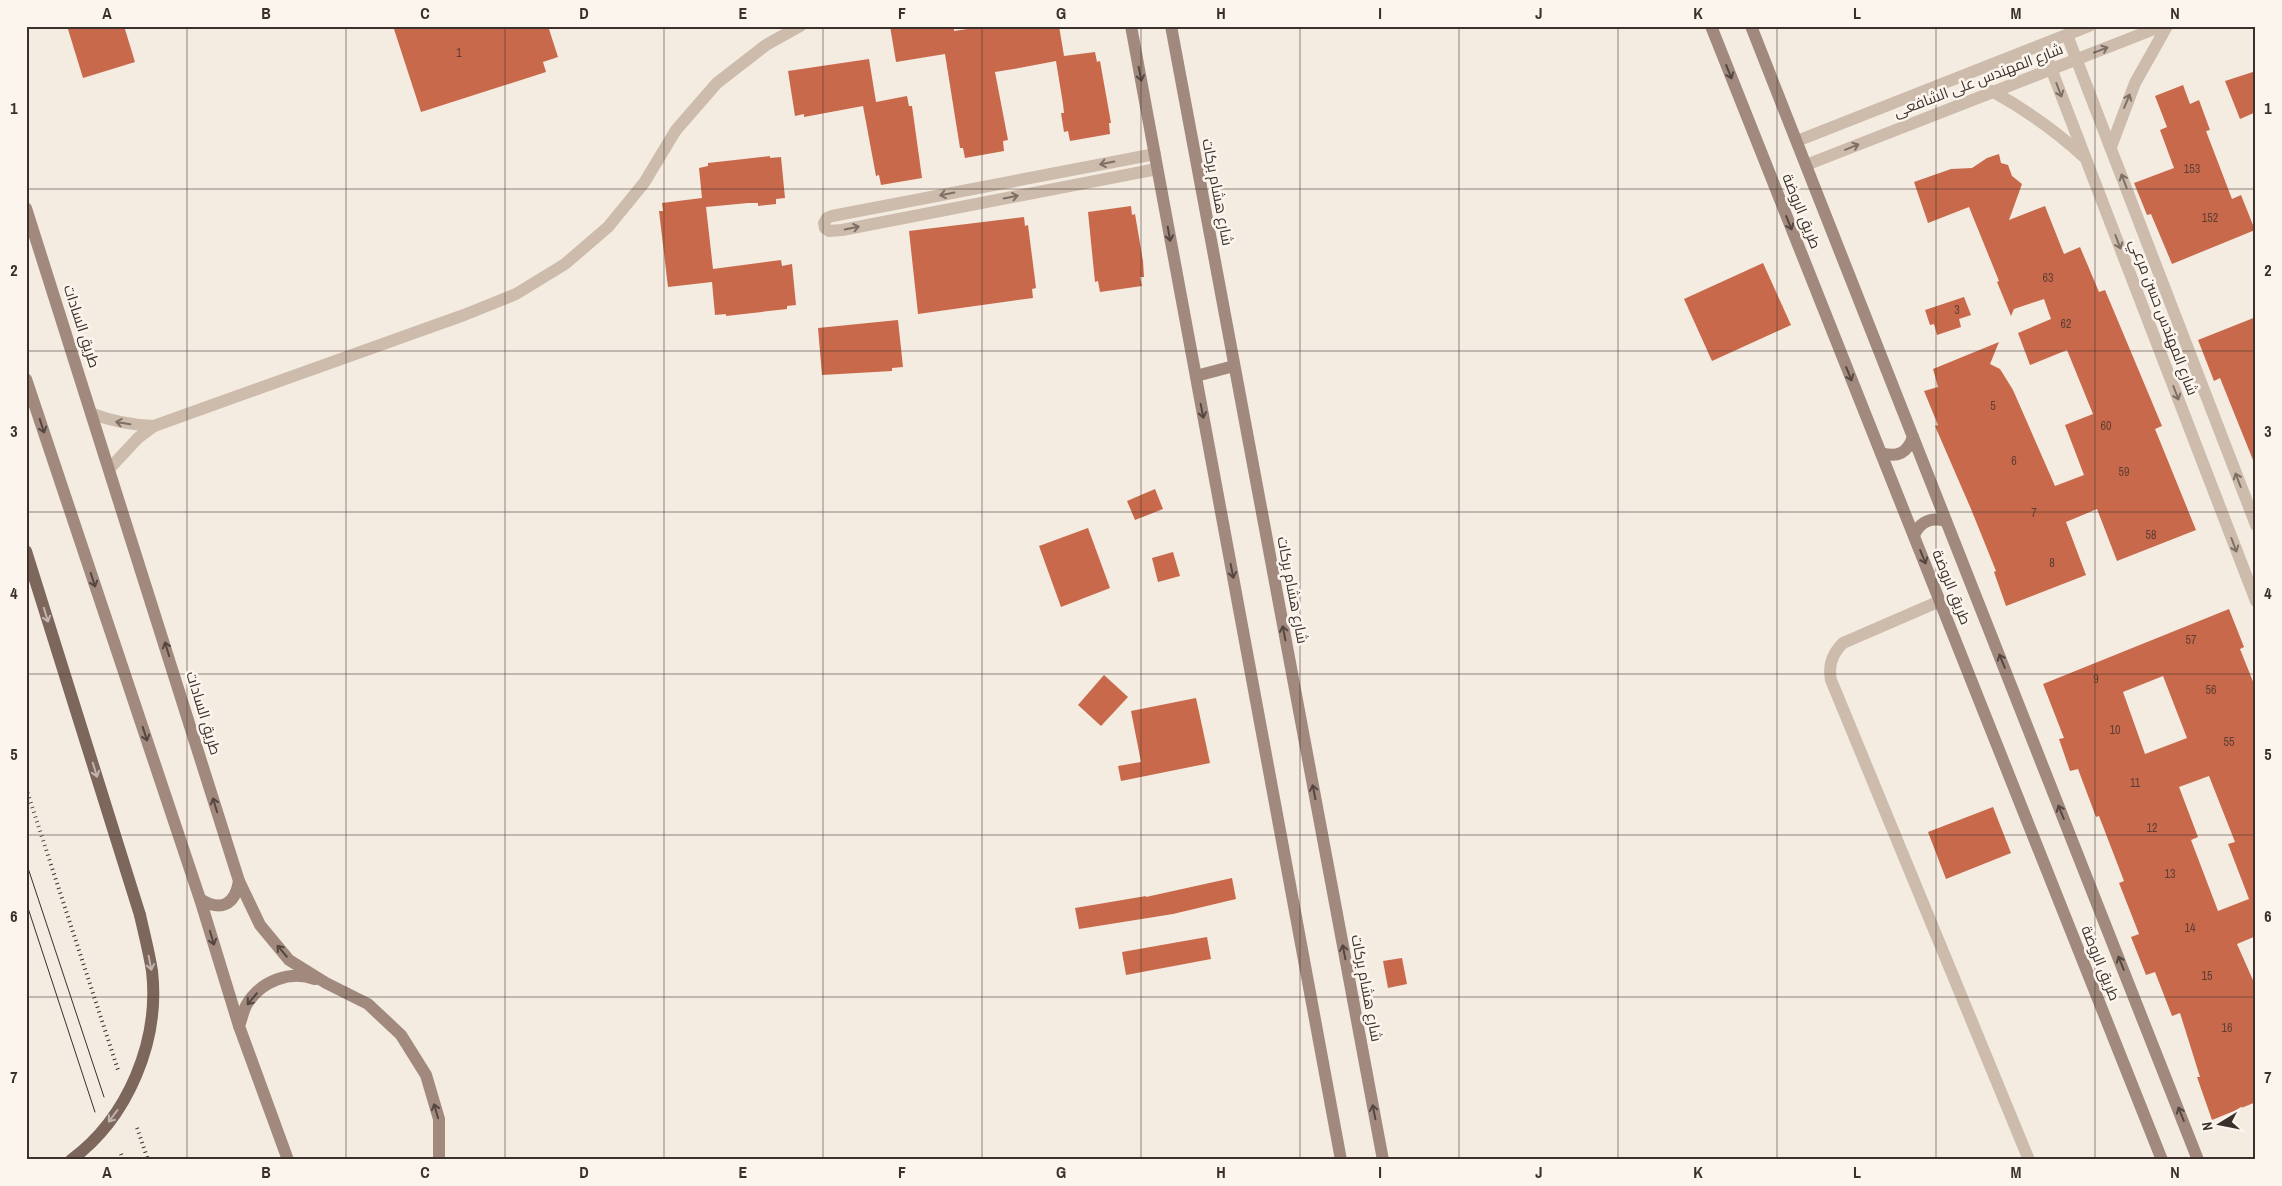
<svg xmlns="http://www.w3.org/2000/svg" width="2282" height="1186" viewBox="0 0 2282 1186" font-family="'Archivo Narrow',Cairo,sans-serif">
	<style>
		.building { fill: #c8694b; fill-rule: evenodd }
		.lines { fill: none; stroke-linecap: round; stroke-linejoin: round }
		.street { stroke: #cdbbac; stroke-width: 12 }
		.secondary { stroke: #a18a7d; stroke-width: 12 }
		.primary { stroke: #7d675c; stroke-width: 12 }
		.tram { stroke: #3b302b; stroke-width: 1 }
		.rail { stroke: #3b302b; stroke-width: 4; stroke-dasharray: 1 4; stroke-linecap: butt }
		.primary-bridge { stroke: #7d675c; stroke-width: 12 }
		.oneway { stroke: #7d6f65 }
		.oneway2 { stroke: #544640 }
		.oneway3 { stroke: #c2b5ac }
		.grid { fill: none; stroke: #3b302b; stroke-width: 1; stroke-opacity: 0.55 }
		.labels { text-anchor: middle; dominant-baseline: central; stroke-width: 5; stroke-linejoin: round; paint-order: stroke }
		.number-label { font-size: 12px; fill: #5e3e33 }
		.street-label { font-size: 15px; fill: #3b302b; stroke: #fbf5ee }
		.neatline { fill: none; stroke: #3b302b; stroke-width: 2 }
		.grid-label { font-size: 16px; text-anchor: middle; font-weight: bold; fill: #3b302b }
	</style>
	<rect width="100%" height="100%" fill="#f4ebe1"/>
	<g class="building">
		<path d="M 67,26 L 124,26 L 135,62 L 83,78 Z"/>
		<path d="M 393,26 L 548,26 L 558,57 L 543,62 L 546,72 L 421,112 Z"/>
		<path d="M 890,26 L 954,26 L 954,31 L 987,26 L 1059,26 L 1064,56 L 1095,52 L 1097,62 L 1100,61 L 1111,123 L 1109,123 L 1110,134 L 1070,141 L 1068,131 L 1064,132 L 1061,113 L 1064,113 L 1063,104 L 1056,61 L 1019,68 L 995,72 L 1008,140 L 1003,141 L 1004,151 L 965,158 L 963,148 L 960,148 L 945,54 L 896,62 Z"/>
		<path d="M 869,59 L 876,102 L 907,96 L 909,106 L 912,106 L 922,178 L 881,185 L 879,175 L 876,176 L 863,106 L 804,117 L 804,114 L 795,116 L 788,71 Z"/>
		<path d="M 2256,71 L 2256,112 L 2240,119 L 2225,81 Z"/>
		<path d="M 2183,85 L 2190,104 L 2199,100 L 2210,130 L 2206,131 L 2232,199 L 2241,195 L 2255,230 L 2172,264 L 2151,214 L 2147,215 L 2134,183 L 2174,168 L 2160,130 L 2167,127 L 2155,96 Z"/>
		<path d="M 1999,154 L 2001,163 L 2008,165 L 2012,176 L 2022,184 L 2009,220 L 2045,206 L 2064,254 L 2080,247 L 2099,292 L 2105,290 L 2162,426 L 2155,429 L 2196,530 L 2117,561 L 2097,509 L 2066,522 L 2086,575 L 2006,606 L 1994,572 L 1996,571 L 1971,509 L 1935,426 L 1938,425 L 1924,391 L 1938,387 L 1933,369 L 1999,342 L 1990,364 L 2000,369 L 2013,390 L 2055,486 L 2084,475 L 2065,425 L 2093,414 L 2067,350 L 2030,365 L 2018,333 L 2051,319 L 2044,299 L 2014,309 L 2011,316 L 1997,282 L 1999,281 L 1969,207 L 1928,223 L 1914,182 L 1951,169 L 1972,168 L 1987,158 Z"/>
		<path d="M 770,156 L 770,158 L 781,157 L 785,198 L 776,199 L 776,204 L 758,206 L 758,203 L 748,203 L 706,207 L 713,269 L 781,260 L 782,266 L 792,264 L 796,305 L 787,306 L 787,309 L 726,316 L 726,314 L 715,315 L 712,282 L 668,287 L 659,211 L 663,211 L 662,203 L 702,198 L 699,168 L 708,166 L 708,163 Z"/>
		<path d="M 1131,206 L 1132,215 L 1135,214 L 1143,261 L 1144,277 L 1140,277 L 1142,286 L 1100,292 L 1098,281 L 1095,282 L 1088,212 Z"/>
		<path d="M 1024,217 L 1025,226 L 1028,225 L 1034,272 L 1036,288 L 1032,289 L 1033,298 L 918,314 L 909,231 Z"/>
		<path d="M 1763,263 L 1791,325 L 1712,361 L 1684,299 Z"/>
		<path d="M 1964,297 L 1971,315 L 1959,319 L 1961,327 L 1937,335 L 1934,324 L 1930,325 L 1925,310 Z"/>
		<path d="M 2256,317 L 2256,465 L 2255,465 L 2220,378 L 2214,381 L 2198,340 Z"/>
		<path d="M 898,320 L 903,367 L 892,368 L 892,371 L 822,375 L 818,328 Z"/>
		<path d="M 1155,489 L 1163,509 L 1135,520 L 1127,501 Z"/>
		<path d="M 1088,528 L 1110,588 L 1061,607 L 1039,546 Z"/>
		<path d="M 1173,552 L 1180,576 L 1158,582 L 1152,558 Z"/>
		<path d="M 2229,609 L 2244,647 L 2240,649 L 2256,689 L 2256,936 L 2237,944 L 2256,987 L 2256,1102 L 2212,1120 L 2197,1077 L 2200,1077 L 2180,1013 L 2172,1016 L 2155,972 L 2146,975 L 2131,937 L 2139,934 L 2119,883 L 2124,881 L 2099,816 L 2096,817 L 2078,769 L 2070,771 L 2059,739 L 2064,738 L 2043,684 ZM 2163,676 L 2187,738 L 2145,754 L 2123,692 ZM 2209,776 L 2235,842 L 2228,844 L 2249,899 L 2218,911 L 2191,840 L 2198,837 L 2179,787 Z"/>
		<path d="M 1104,675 L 1128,697 L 1101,726 L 1078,705 Z"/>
		<path d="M 1196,698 L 1210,763 L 1121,781 L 1118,766 L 1141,762 L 1131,711 Z"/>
		<path d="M 1993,807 L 2011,853 L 1946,879 L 1928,832 Z"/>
		<path d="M 1232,878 L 1236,899 L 1173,914 L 1079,929 L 1075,908 L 1146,896 L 1146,897 Z"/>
		<path d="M 1207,937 L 1211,959 L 1126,975 L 1122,952 Z"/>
		<path d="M 1402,958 L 1407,984 L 1388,988 L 1383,961 Z"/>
	</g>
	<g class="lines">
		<g class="street">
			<path d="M 2067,35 L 2256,525"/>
			<path d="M 2042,45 L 2256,601"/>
			<path d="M 1992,91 C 2026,110 2055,130 2083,156"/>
			<path d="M 1797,141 L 2089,26"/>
			<path d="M 2111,147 L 2135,83 L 2167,26"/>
			<path d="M 1155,154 L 832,216 L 827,218 L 824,223 L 825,228 L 829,231 L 842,230 L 1157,169"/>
			<path d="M 1806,165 L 2162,26"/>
			<path d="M 93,414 C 114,422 132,425 154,426"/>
			<path d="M 110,468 L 138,438 L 154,426 L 464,315 L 516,294 L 565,264 L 608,227 L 644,183 L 676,130 L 717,83 L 766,45 L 800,26"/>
			<path d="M 1940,601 L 1843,643 C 1832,654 1828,665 1831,680 L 2029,1160"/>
		</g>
		<g class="secondary">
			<path d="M 1131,26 L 1341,1160"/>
			<path d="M 1171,26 L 1383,1160"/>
			<path d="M 1711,26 L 2162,1160"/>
			<path d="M 1751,26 L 2198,1160"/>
			<path d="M 26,208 L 239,881 L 260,925 L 289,960 L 326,983 L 368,1004 L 401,1035 L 426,1075 L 439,1119 L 439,1160"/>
			<path d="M 1196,376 L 1234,366"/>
			<path d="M 26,379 L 200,899 L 239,1026 L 288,1160"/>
			<path d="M 1881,453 C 1898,458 1907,453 1913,437"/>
			<path d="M 1914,535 C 1921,521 1931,517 1946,521"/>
			<path d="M 200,899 C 221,912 235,905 239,881"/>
			<path d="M 239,1026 C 242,1019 243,1010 247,1004 C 261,981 290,970 315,979"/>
		</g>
		<path class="primary" d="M 26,551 L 140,915"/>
		<g class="tram">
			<path d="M 26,862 L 104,1097"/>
			<path d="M 26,902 L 95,1112"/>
		</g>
		<g class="rail">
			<path d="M 26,788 L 118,1070"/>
			<path d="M 137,1128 L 148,1160"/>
			<path d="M 121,1154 L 123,1160"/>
		</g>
		<path class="primary-bridge" d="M 71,1160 C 128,1118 160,1041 152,971 C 149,952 144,933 140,915"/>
	</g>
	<defs><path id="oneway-shaft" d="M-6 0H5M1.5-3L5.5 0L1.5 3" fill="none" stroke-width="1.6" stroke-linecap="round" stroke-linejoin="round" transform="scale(1.25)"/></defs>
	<g class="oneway">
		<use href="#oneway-shaft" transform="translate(2101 50) rotate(-21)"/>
		<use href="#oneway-shaft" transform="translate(2059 90) rotate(69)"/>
		<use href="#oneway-shaft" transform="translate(2127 101) rotate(-67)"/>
		<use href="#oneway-shaft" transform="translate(1852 147) rotate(-22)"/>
		<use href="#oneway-shaft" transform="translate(1107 163) rotate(169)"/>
		<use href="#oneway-shaft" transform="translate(2124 181) rotate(-111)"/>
		<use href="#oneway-shaft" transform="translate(947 194) rotate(169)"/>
		<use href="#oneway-shaft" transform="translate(1011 197) rotate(-11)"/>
		<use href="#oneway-shaft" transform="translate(852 228) rotate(-11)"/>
		<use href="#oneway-shaft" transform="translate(2118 242) rotate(69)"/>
		<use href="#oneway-shaft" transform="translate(2176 393) rotate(69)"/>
		<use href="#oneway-shaft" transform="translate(123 423) rotate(-170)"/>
		<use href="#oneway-shaft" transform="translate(2238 480) rotate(-111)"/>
		<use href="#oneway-shaft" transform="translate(2234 545) rotate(69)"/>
	</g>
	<g class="oneway2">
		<use href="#oneway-shaft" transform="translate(1729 72) rotate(68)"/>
		<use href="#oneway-shaft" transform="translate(1140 74) rotate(79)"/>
		<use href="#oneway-shaft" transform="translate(1789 223) rotate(68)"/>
		<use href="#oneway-shaft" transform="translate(1169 234) rotate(80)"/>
		<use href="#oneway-shaft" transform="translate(1849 374) rotate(68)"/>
		<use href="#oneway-shaft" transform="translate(1202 411) rotate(79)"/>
		<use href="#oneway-shaft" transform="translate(42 426) rotate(72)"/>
		<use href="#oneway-shaft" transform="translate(1923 557) rotate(68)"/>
		<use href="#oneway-shaft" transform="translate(1232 571) rotate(79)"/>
		<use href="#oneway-shaft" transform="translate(93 580) rotate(72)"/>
		<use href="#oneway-shaft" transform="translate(1284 633) rotate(-101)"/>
		<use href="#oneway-shaft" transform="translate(167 649) rotate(-107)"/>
		<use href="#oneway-shaft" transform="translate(2002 661) rotate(-112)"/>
		<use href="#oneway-shaft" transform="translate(145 734) rotate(72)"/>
		<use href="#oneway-shaft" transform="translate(1314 792) rotate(-101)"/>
		<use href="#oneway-shaft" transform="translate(215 805) rotate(-107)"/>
		<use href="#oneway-shaft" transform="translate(2061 812) rotate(-112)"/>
		<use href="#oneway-shaft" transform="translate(212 938) rotate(73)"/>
		<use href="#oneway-shaft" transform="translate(282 951) rotate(-130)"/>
		<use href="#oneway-shaft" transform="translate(1344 952) rotate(-101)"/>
		<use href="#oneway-shaft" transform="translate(2121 963) rotate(-112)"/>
		<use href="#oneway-shaft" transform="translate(252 999) rotate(130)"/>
		<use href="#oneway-shaft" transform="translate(436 1111) rotate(-106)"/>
		<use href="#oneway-shaft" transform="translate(1374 1112) rotate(-101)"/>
		<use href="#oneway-shaft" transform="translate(2181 1114) rotate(-112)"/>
	</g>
	<g class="oneway3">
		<use href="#oneway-shaft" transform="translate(46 615) rotate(73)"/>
		<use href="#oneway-shaft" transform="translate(95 770) rotate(73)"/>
		<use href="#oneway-shaft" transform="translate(150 963) rotate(79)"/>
		<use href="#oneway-shaft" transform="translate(113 1116) rotate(127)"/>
	</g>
	<path class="grid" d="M 187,26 L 187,1160M 346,26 L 346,1160M 505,26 L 505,1160M 664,26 L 664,1160M 823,26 L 823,1160M 982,26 L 982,1160M 1141,26 L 1141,1160M 1300,26 L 1300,1160M 1459,26 L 1459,1160M 1618,26 L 1618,1160M 1777,26 L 1777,1160M 1936,26 L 1936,1160M 2095,26 L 2095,1160M 26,189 L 2256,189M 26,351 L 2256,351M 26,512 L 2256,512M 26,674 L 2256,674M 26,835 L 2256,835M 26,997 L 2256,997"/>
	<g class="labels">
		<g class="number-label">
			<text x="459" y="53">1</text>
			<text x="2192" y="169">153</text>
			<text x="2210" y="218">152</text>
			<text x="2048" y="278">63</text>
			<text x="1957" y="310">3</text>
			<text x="2066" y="324">62</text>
			<text x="1993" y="406">5</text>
			<text x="2106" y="426">60</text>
			<text x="2014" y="461">6</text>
			<text x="2124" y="472">59</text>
			<text x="2034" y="513">7</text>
			<text x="2151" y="535">58</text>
			<text x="2052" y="563">8</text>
			<text x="2191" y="640">57</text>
			<text x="2096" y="679">9</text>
			<text x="2211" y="690">56</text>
			<text x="2115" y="730">10</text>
			<text x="2229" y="742">55</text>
			<text x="2135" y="783">11</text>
			<text x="2152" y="828">12</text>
			<text x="2170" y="874">13</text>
			<text x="2190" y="928">14</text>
			<text x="2207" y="976">15</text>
			<text x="2227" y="1028">16</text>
		</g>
		<g class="street-label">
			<text transform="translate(1978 80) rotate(-21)">شارع المهندس على الشافعى</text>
			<text transform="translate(1218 192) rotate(79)">شارع هشام بركات</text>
			<text transform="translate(1802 211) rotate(68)">طريق الروضة</text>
			<text transform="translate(2164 317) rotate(69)">شارع المهندس حسن مرعي</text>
			<text transform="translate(82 326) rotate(72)">طريق السادات</text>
			<text transform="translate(1952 587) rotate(68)">طريق الروضة</text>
			<text transform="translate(1293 590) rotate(79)">شارع هشام بركات</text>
			<text transform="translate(204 713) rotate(73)">طريق السادات</text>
			<text transform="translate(2101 963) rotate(68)">طريق الروضة</text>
			<text transform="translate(1367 988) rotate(79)">شارع هشام بركات</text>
		</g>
	</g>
	<rect width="2282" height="1186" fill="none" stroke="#fbf5ee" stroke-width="55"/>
	<g transform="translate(2220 1124) rotate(260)" stroke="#fbf5ee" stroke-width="4" paint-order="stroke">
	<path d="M0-4L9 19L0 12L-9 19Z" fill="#3b302b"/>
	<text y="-8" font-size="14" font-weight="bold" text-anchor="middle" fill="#3b302b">N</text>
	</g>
	<rect x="28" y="28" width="2226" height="1130" class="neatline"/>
	<g class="grid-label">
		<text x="107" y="19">A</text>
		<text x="266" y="19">B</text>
		<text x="425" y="19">C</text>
		<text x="584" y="19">D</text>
		<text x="743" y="19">E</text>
		<text x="902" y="19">F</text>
		<text x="1061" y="19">G</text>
		<text x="1221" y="19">H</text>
		<text x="1380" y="19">I</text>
		<text x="1539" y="19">J</text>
		<text x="1698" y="19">K</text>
		<text x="1857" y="19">L</text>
		<text x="2016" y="19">M</text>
		<text x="2175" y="19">N</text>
		<text x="14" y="114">1</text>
		<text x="2268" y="114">1</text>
		<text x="14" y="276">2</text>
		<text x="2268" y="276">2</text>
		<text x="14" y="437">3</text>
		<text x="2268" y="437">3</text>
		<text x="14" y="599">4</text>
		<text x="2268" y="599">4</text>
		<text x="14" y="760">5</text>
		<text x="2268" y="760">5</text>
		<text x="14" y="922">6</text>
		<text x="2268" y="922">6</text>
		<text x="14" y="1083">7</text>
		<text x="2268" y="1083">7</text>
		<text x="107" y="1178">A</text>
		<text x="266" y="1178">B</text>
		<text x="425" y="1178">C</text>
		<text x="584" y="1178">D</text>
		<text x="743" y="1178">E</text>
		<text x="902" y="1178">F</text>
		<text x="1061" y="1178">G</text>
		<text x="1221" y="1178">H</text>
		<text x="1380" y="1178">I</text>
		<text x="1539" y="1178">J</text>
		<text x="1698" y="1178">K</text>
		<text x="1857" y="1178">L</text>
		<text x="2016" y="1178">M</text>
		<text x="2175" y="1178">N</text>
	</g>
</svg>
